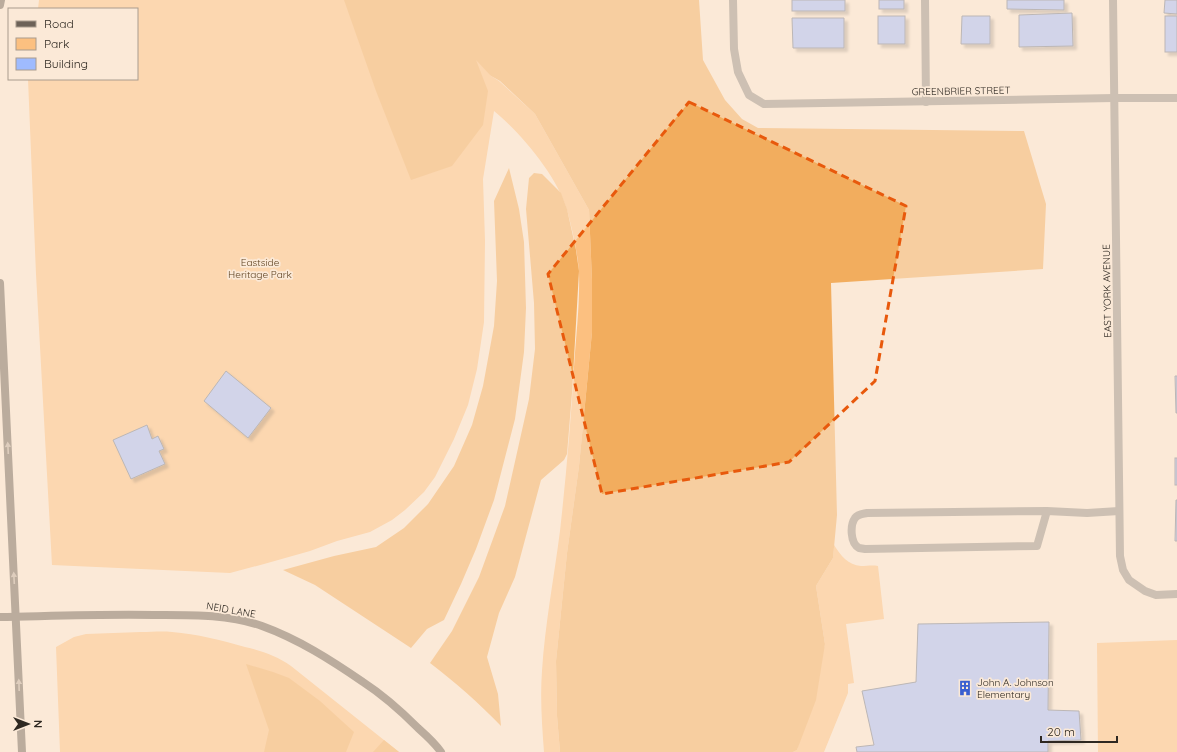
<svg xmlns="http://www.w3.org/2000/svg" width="1177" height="752" viewBox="0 0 1177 752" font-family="Quicksand,sans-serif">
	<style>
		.green { fill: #fcc080 }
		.forest { fill: #f2ad5e }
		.building { fill: #9fbbfe; stroke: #70798c; filter: url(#shadow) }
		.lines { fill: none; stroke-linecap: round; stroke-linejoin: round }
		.service { stroke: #968f87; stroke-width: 8 }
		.minor { stroke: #968f87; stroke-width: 8 }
		.secondary { stroke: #6d6258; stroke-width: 8 }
		.oneway { fill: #bbac9e }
		.marked { fill: none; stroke: #e8590c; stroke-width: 3; stroke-dasharray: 8 5; stroke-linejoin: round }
		.labels { text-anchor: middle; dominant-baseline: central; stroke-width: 3.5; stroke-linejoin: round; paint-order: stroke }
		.street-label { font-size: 10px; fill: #2e2821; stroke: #fbe9d7 }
		.park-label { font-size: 10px; fill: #5f4221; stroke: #fbe9d7 }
		.poi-label { font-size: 10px; fill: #2e2821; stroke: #fbe9d7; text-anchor: start }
	</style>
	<defs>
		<filter id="shadow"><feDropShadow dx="3.5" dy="3.5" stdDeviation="1" flood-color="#0004"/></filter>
	</defs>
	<rect width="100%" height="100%" fill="#fbe9d7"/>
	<g class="green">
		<path d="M 39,0 L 449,0 L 491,76 L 499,81 L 535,114 L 589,210 L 592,280 L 592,332 L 579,466 L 567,553 L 556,661 L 557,716 L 560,752 L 544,752 C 542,725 540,698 542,671 C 545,624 554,578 560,531 C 566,477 571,421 574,367 C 576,336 580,304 579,273 C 578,254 572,228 567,210 C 557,176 521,133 494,111 L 483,179 L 485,241 L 484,322 L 477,369 L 468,405 L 454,439 L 435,477 L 424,492 L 405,510 L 392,520 L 370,532 L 337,541 L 310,551 L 264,564 L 230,573 L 52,565 L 36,274 L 28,79 L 137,79 L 137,9 L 38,9 Z"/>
		<path d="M 834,545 C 841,556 848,565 861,566 C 867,566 872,565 878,566 L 884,619 L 846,624 L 854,683 L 848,684 L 848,693 L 824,752 L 793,752 L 797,750 L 825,644 L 816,586 L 833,558 Z"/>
		<path d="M 141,632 C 152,632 162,631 172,632 C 197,634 221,640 245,647 C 262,651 277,656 291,666 L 399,752 L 60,752 L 56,647 L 74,637 L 86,634 Z"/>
		<path d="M 1177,640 L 1177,752 L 1098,752 L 1097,643 Z"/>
	</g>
	<g class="forest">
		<path d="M 344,0 L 699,0 L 703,60 L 725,100 L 742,119 L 758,128 L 1024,131 L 1046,204 L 1043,269 L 831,283 L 837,515 L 833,558 L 816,586 L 825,644 L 816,700 L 797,750 L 793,752 L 560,752 L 557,716 L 556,661 L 567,553 L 579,466 L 592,332 L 592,280 L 589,210 L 535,114 L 500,81 L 491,76 L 476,60 L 488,91 L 483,125 L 452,166 L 411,180 L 376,91 Z"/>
		<path d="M 509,168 L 519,209 L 524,242 L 526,308 L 524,352 L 515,419 L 494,500 L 476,549 L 461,584 L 444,620 L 427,629 L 411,648 L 315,585 L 283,570 L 334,556 L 376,547 L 404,528 L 428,504 L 454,466 L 472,425 L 483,386 L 494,326 L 497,281 L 494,201 Z"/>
		<path d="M 534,173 L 542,174 L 561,193 L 567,209 L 576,250 L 579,271 L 572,393 L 567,454 L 564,460 L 541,480 L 515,577 L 499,613 L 487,657 L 498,694 L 501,726 C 479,703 455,682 430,663 L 452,631 L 479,577 L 505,506 L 529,399 L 535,349 L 534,303 L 526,209 L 529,178 Z"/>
		<path d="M 246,664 L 273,672 L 289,678 L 320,701 L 354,732 L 346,752 L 264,752 L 269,730 Z"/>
		<path d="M 384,740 L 399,752 L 373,752 Z"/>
	</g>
	<g class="building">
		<rect x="792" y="0" width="53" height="11"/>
		<rect x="879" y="0" width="25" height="9"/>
		<path d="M 1007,0 L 1064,0 L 1064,10 L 1007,9 Z"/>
		<path d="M 1165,0 L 1177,0 L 1177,14 L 1164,13 Z"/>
		<path d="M 1072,13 L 1073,46 L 1019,47 L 1019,15 Z"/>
		<rect x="878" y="16" width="27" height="28"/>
		<path d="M 962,16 L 990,16 L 990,44 L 961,44 Z"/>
		<rect x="1165" y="16" width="12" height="36"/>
		<path d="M 792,18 L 844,18 L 844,48 L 793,48 Z"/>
		<path d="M 226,371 L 271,408 L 248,438 L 204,401 Z"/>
		<path d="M 1175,376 L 1177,376 L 1177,413 L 1176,413 Z"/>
		<path d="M 147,425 L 152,439 L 158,436 L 164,449 L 159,451 L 165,464 L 131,479 L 113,440 Z"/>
		<rect x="1175" y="458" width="2" height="27"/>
		<path d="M 1176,500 L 1177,500 L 1177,541 L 1175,541 Z"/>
		<path d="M 1049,622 L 1048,710 L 1079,711 L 1081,740 L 1048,741 L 1048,752 L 857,752 L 856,747 L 874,745 L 862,691 L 916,682 L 918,624 Z"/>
	</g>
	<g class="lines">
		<g class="service">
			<path d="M 925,0 L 926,102"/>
			<path d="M 1047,511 L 1037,546 L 865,549 C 865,549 859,548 859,548 C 850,543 850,525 855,518 C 858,514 863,514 867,513 L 1047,511 L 1087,513 L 1119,511"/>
		</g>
		<g class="minor">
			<path d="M 733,0 L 734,49 L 738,72 L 749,95 L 764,104 L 1114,98 L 1177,98"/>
			<path d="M 1113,0 L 1120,556 L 1123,570 L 1129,580 L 1145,591 L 1156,595 L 1177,594"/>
		</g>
		<g class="secondary">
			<path d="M 0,5 L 1,0"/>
			<path d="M 0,283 L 22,752"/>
			<path d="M 0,617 C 51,616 103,614 154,615 C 190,615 228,614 262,626 C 298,639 331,660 363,682 C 383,695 401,711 418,728 C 427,736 435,743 441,752"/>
		</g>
	</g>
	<defs><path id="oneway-solid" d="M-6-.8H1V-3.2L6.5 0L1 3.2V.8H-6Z"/></defs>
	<g class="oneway">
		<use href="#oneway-solid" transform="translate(8 448) rotate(-93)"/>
		<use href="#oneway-solid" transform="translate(14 578) rotate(-93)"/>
		<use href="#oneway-solid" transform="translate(19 685) rotate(-92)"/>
	</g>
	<path d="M0 0H1177V752H0ZM 689,102 L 906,206 L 875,381 L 789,462 L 602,494 L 548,274 Z" fill="#fbe9d7" fill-opacity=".55" fill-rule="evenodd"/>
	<path class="marked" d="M 689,102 L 906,206 L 875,381 L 789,462 L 602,494 L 548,274 Z"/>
	<defs>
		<symbol id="building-bare" viewBox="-9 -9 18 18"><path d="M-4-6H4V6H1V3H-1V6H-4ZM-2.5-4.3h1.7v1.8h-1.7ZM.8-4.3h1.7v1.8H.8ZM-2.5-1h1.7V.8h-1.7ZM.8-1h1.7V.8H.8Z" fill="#3a5fd0" stroke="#fbe9d7" stroke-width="2.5" paint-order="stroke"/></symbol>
	</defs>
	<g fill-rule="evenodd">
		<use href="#building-bare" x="954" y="677" width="22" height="22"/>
	</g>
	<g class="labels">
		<g class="street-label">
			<text transform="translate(961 91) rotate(-1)">GREENBRIER STREET</text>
			<text transform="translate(1107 291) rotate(-91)">EAST YORK AVENUE</text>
			<text transform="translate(231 610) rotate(10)">NEID LANE</text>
		</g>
		<g class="park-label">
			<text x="260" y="262">Eastside<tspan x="260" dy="12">Heritage Park</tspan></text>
		</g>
		<g class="poi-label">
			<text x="977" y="682">John A. Johnson<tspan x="977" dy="12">Elementary</tspan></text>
		</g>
	</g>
	<rect x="8" y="8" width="130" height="72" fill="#fbe9d7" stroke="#a99c8e"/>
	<rect x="16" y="21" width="20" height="6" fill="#6d6258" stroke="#a99c8e"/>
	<text x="44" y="28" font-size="12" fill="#2e2821">Road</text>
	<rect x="16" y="38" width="20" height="12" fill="#fcc080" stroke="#a99c8e"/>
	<text x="44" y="48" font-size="12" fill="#2e2821">Park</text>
	<rect x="16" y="58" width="20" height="12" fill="#9fbbfe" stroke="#a99c8e"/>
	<text x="44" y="68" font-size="12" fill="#2e2821">Building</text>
	<g transform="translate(28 724) rotate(90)" stroke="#fbe9d7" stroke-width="3" paint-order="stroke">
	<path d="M0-3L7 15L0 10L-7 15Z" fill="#2e2821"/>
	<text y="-6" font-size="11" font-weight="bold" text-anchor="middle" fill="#2e2821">N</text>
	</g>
	<path d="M1041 736v6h76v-6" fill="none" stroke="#2e2821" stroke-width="2"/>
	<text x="1047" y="736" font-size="12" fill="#2e2821" stroke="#fbe9d7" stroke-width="3" paint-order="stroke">20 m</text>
</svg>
